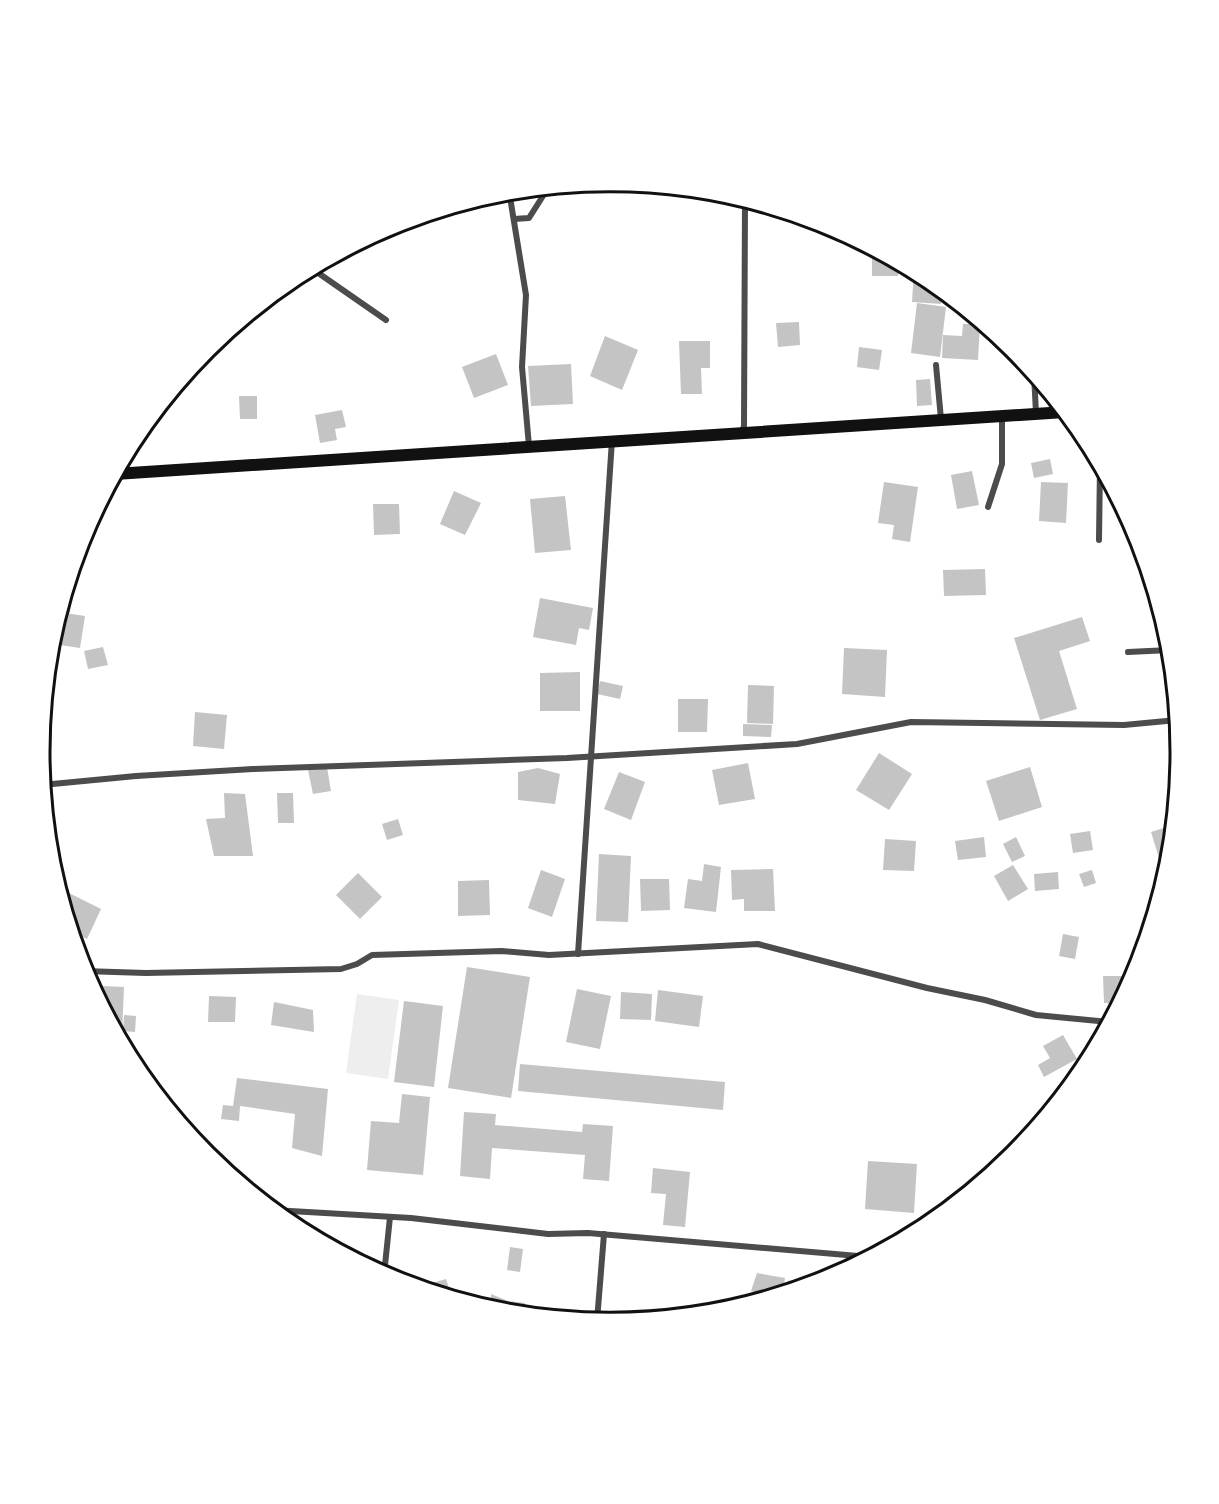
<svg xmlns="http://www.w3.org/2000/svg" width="1219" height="1504" viewBox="0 0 1219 1504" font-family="'Work Sans',sans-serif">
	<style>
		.green { fill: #eee }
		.building { fill: #c4c4c4 }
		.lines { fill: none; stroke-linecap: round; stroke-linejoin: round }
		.minor { stroke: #4c4c4c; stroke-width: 6 }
		.secondary { stroke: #111; stroke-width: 12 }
		.rim { fill: none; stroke: #111; stroke-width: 3 }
	</style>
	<rect width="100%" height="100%" fill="#fff"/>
	<path class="green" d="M 357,994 L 399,1000 L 388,1079 L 346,1073 Z"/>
	<g class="building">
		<path d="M 872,248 L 898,262 L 898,276 L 872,276 Z"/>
		<path d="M 914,271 L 927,278 L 942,290 L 941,304 L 912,302 Z"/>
		<path d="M 917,303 L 946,307 L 940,357 L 911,353 Z"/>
		<path d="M 799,322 L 800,345 L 778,347 L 776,323 Z"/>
		<path d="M 963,324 L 980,324 L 978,360 L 942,358 L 943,335 L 962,336 Z"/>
		<path d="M 605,336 L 638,350 L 622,390 L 590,376 Z"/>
		<path d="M 679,341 L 710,341 L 710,368 L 701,368 L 702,394 L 681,394 Z"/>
		<path d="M 859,347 L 882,350 L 879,370 L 857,367 Z"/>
		<path d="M 496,354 L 508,385 L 474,398 L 462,367 Z"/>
		<path d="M 571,364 L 573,404 L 531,406 L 528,366 Z"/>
		<path d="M 930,379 L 932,405 L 917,406 L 916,380 Z"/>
		<path d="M 239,396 L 257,396 L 257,419 L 240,419 Z"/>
		<path d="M 342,410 L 346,427 L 335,429 L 337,440 L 320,443 L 315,415 Z"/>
		<path d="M 1050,459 L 1053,474 L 1034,478 L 1031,463 Z"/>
		<path d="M 972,471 L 979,505 L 957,509 L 951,475 Z"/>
		<path d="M 884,482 L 918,487 L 910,542 L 892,539 L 894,525 L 878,523 Z"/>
		<path d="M 1041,482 L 1068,483 L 1066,523 L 1039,521 Z"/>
		<path d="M 454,491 L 481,503 L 465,535 L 440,524 Z"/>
		<path d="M 565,496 L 571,550 L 535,553 L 530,499 Z"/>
		<path d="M 373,504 L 399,504 L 400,534 L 374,535 Z"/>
		<path d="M 985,569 L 986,595 L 944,596 L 943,570 Z"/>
		<path d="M 68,581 L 72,582 L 70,613 L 59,612 Z"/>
		<path d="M 540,598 L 593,608 L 589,630 L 579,628 L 576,645 L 533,637 Z"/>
		<path d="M 65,613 L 85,616 L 80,648 L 60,645 Z"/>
		<path d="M 1082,617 L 1090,641 L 1059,651 L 1077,709 L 1040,720 L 1014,638 Z"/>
		<path d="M 103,647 L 108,665 L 88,669 L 84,651 Z"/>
		<path d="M 844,648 L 887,650 L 885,697 L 842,694 Z"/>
		<path d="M 580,672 L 580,711 L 540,711 L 540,673 Z"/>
		<path d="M 600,681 L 623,686 L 620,699 L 597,694 Z"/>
		<path d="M 748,685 L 774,686 L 773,724 L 747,723 Z"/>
		<path d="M 678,699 L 708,699 L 707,732 L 678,732 Z"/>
		<path d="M 195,712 L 227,715 L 224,749 L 193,746 Z"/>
		<path d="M 743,724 L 772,725 L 771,737 L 743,736 Z"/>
		<path d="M 879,753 L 912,774 L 889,810 L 856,790 Z"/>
		<path d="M 748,763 L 755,799 L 719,805 L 712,770 Z"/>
		<path d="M 327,767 L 331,791 L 313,794 L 308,770 Z"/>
		<path d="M 1030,767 L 1042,807 L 999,821 L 986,781 Z"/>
		<path d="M 538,768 L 560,774 L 555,804 L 518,800 L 518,772 Z"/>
		<path d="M 619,772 L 645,782 L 631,820 L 604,809 Z"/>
		<path d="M 224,793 L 245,794 L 253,856 L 214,856 L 206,819 L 225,818 Z"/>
		<path d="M 277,793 L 293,793 L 294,823 L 278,823 Z"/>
		<path d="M 398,819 L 403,835 L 387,840 L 382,824 Z"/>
		<path d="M 1173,825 L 1170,855 L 1159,858 L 1151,832 Z"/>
		<path d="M 1090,831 L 1093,850 L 1073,853 L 1070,834 Z"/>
		<path d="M 984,837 L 986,857 L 958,860 L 955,841 Z"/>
		<path d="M 1016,837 L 1025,856 L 1012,862 L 1003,844 Z"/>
		<path d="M 885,839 L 916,841 L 914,871 L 883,870 Z"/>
		<path d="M 599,854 L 631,856 L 628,922 L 596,921 Z"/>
		<path d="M 704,864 L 721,867 L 716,912 L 684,908 L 688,879 L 702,881 Z"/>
		<path d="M 1013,865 L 1028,889 L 1008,901 L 994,876 Z"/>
		<path d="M 773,869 L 775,911 L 744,911 L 744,899 L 732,900 L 731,870 Z"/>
		<path d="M 541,870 L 565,879 L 552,917 L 528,908 Z"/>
		<path d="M 1092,870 L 1096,883 L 1084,887 L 1079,874 Z"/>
		<path d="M 1058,872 L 1059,889 L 1035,891 L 1034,874 Z"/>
		<path d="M 358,873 L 382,897 L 360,919 L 336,895 Z"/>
		<path d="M 640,879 L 669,879 L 670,910 L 641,911 Z"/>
		<path d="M 489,880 L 490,915 L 458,916 L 458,881 Z"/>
		<path d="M 61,889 L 101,909 L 87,939 L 70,930 L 59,892 Z"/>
		<path d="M 1063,934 L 1079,937 L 1075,959 L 1059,956 Z"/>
		<path d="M 467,967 L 530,977 L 511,1098 L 448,1088 Z"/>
		<path d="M 1103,976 L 1131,976 L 1131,980 L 1119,1004 L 1104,1003 Z"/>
		<path d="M 102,986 L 124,987 L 122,1035 L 117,1034 L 101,1006 Z"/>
		<path d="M 577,989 L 611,996 L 600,1049 L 566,1042 Z"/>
		<path d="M 658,990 L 703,996 L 699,1027 L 655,1021 Z"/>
		<path d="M 621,992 L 652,994 L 651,1020 L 620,1019 Z"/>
		<path d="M 209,996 L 236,997 L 235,1022 L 208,1022 Z"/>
		<path d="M 404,1001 L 443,1006 L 434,1087 L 394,1082 Z"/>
		<path d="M 274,1002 L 313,1010 L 314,1032 L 271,1025 Z"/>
		<path d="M 124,1015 L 136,1016 L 135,1032 L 123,1031 Z"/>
		<path d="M 1063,1035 L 1077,1059 L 1044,1077 L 1038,1065 L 1050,1058 L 1043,1046 Z"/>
		<path d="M 520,1064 L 725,1082 L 723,1110 L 518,1091 Z"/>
		<path d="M 237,1078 L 328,1089 L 322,1156 L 292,1148 L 295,1114 L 240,1106 L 239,1121 L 221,1119 L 223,1105 L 233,1106 Z"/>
		<path d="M 402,1094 L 430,1097 L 423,1175 L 367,1170 L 371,1121 L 399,1123 Z"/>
		<path d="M 464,1112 L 496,1114 L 495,1125 L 582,1132 L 583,1124 L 613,1126 L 609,1181 L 583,1179 L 585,1155 L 492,1148 L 490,1179 L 460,1176 Z"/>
		<path d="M 868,1161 L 917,1164 L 914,1213 L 865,1209 Z"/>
		<path d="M 653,1168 L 690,1172 L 685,1227 L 663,1225 L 666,1194 L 651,1193 Z"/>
		<path d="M 510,1247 L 523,1249 L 520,1272 L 507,1270 Z"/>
		<path d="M 815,1271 L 831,1275 L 830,1278 L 812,1284 Z"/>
		<path d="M 757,1273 L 785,1278 L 783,1293 L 770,1297 L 751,1291 Z"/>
		<path d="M 446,1279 L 452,1297 L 427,1290 L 426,1285 Z"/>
		<path d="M 799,1279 L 800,1287 L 789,1291 L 787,1281 Z"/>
		<path d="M 491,1294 L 508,1301 L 525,1303 L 523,1314 L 491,1309 Z"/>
	</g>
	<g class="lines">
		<g class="minor">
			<path d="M 509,191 L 526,295 L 522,367 L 529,446"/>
			<path d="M 514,219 L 529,218 L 548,188"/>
			<path d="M 311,268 L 386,320"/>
			<path d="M 936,365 L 941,419"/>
			<path d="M 1034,374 L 1036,413"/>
			<path d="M 742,432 L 744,426 L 745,200"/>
			<path d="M 988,507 L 1002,464 L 1002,416"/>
			<path d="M 1099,540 L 1100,465"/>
			<path d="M 1128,652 L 1170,650"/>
			<path d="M 42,785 L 136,776 L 253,769 L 567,758 L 797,744 L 911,722 L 1124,725 L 1177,720"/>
			<path d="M 578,954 L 612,440"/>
			<path d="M 83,971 L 146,973 L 341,969 L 357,964 L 372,955 L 502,951 L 549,955 L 758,944 L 927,988 L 985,1000 L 1036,1015 L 1109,1022"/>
			<path d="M 273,1210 L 411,1218 L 548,1234 L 588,1233 L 870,1257"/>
			<path d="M 384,1275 L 390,1217"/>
			<path d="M 597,1321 L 604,1234"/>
		</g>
		<path class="secondary" d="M 115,474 L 1065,412"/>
	</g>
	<path d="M0 0H1219V1504H0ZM50 752a560 560 0 1 1 1120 0a560 560 0 1 1-1120 0Z" fill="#fff" fill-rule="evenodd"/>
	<path class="rim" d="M50 752a560 560 0 1 1 1120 0a560 560 0 1 1-1120 0Z"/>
</svg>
